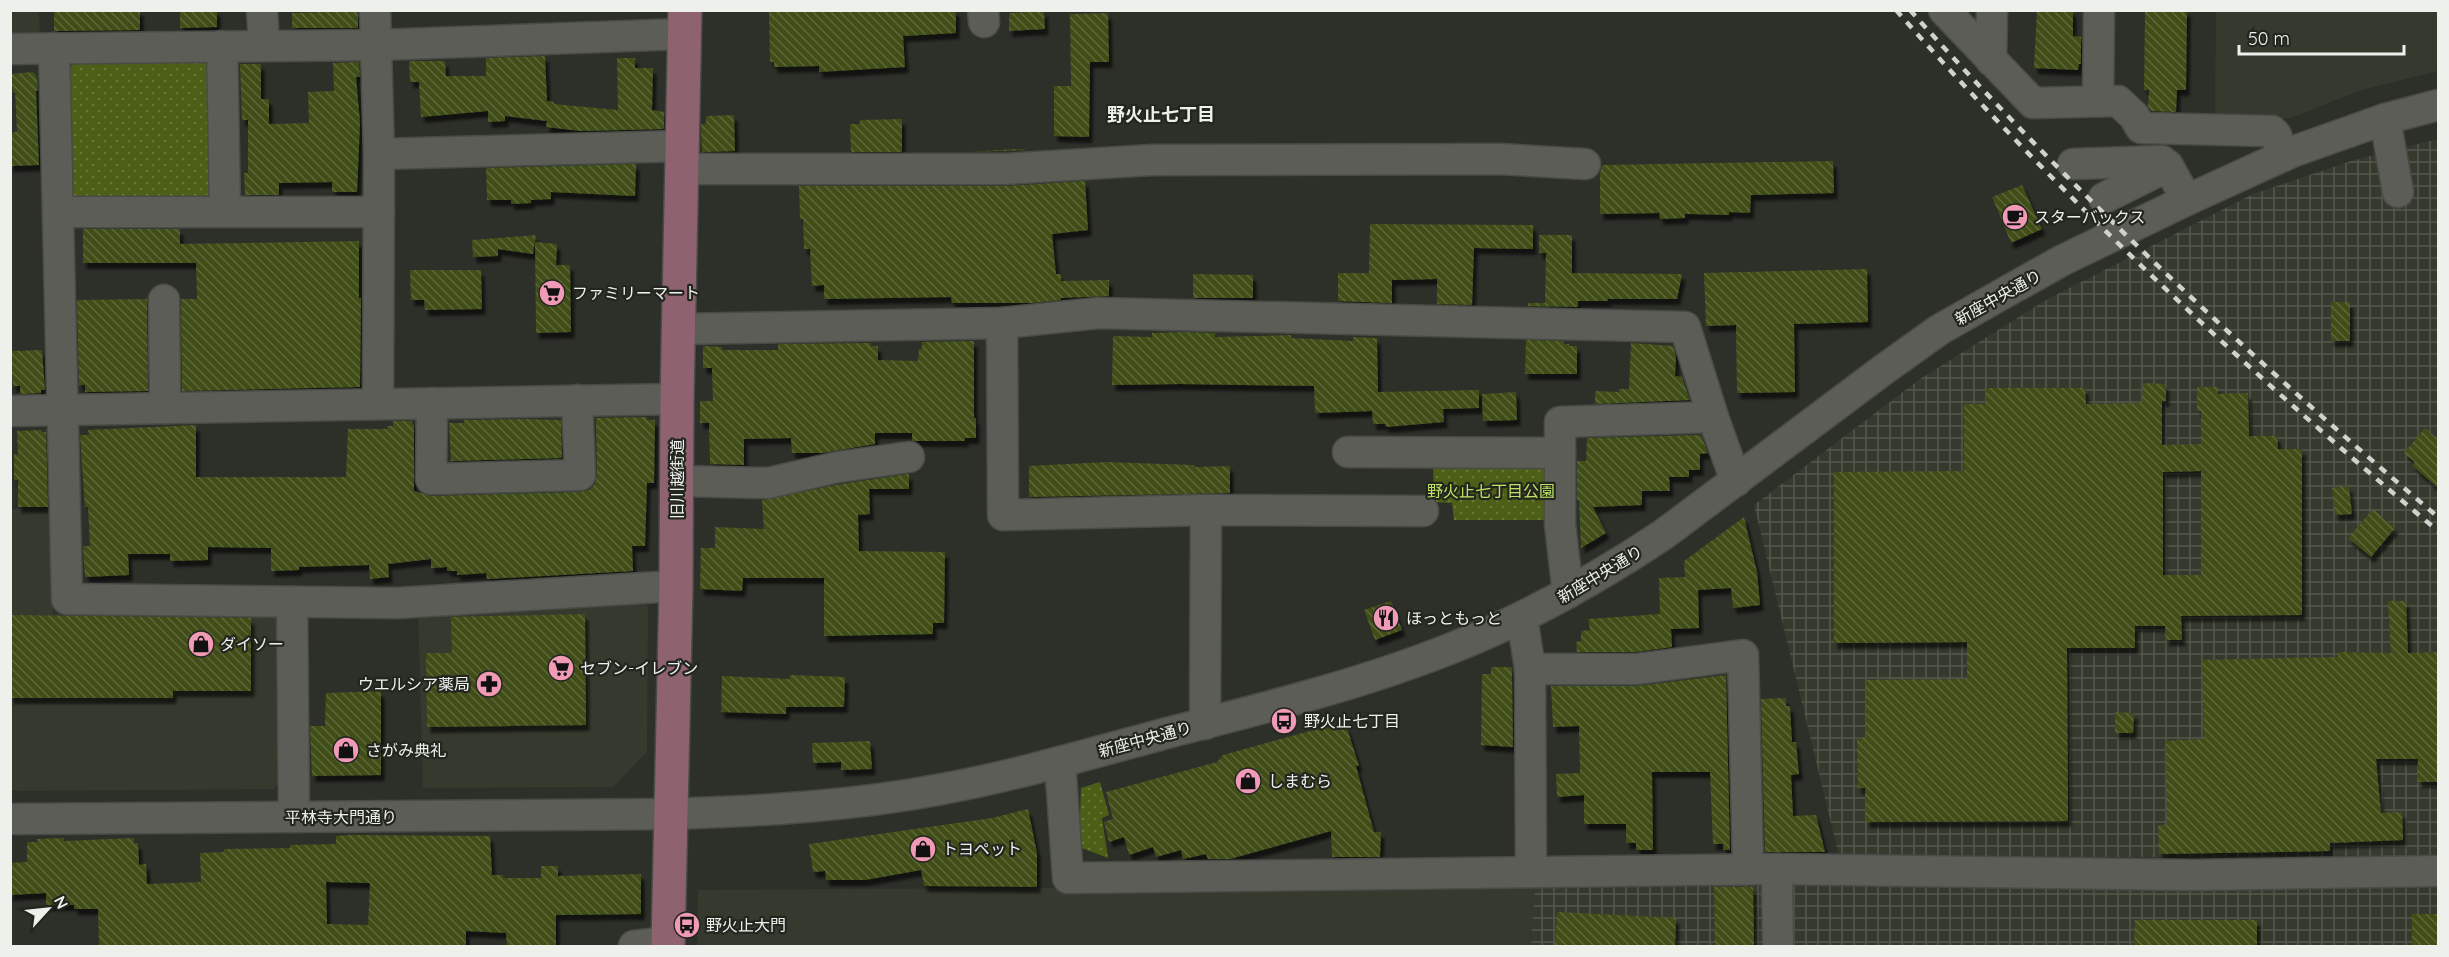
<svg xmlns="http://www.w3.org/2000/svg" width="2449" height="957" viewBox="0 0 2449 957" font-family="Quicksand,'Noto Sans JP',sans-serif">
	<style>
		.built { fill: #363a2e }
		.industrial { fill: url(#industrial-grid) }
		.grass { fill: url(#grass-dots) }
		.building { fill: url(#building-back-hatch); fill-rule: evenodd; filter: url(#shadow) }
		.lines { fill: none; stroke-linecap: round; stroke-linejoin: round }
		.minor-casing { stroke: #494b46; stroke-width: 33 }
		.major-casing { stroke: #494b46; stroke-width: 36 }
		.minor { stroke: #5b5d56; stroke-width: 30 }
		.major { stroke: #8e636f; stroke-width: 33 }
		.rail { stroke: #d0d2ce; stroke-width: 4.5; stroke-dasharray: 8 8; stroke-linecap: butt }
		.labels { text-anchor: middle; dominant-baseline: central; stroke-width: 4.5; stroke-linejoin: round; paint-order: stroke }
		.poi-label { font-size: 16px; fill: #eef0ec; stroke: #23251f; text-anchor: start }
		.street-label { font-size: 16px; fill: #eef0ec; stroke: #23251f }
		.park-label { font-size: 16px; fill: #bde162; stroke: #23251f }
		.neighbourhood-label { font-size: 18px; font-weight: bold; fill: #eef0ec; stroke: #23251f }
	</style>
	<defs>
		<pattern id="industrial-grid" width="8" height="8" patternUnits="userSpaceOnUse" patternTransform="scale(1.5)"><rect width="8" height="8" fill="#363a2e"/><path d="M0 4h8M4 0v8" fill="none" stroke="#53574c"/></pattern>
		<pattern id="grass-dots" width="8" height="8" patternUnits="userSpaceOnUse" patternTransform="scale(1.5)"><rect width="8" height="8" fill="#4d5f17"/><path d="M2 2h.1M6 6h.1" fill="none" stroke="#677639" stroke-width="1.8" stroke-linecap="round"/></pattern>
		<pattern id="building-back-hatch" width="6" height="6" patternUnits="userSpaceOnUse" patternTransform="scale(1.5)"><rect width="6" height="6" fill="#3f4d19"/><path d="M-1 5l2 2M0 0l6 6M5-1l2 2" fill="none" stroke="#5b673b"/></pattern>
		<filter id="shadow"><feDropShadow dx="3.5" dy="6" stdDeviation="1.5" flood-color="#0009"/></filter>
	</defs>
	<rect width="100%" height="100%" fill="#2d2f29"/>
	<g class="built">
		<path d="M 10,11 L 39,11 L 40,39 L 11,39 Z"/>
		<path d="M 2216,11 L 2438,11 L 2438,71 L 2358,91 L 2291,118 L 2215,119 Z"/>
		<path d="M 51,508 L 53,614 L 271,611 L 280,623 L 281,781 L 274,789 L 11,791 L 10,509 Z"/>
		<path d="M 640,599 L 648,607 L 647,752 L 613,787 L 423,788 L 418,612 Z"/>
		<path d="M 1535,885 L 1531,946 L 697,946 L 698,890 Z"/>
	</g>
	<g class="industrial">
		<path d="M 2438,139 L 2438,858 L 1839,856 L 1754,505 L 1920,379 L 2046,300 L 2253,194 L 2351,161 Z"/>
		<path d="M 2438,881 L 2438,946 L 1531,946 L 1535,885 Z"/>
	</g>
	<g class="grass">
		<path d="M 75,63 L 205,63 L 208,67 L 211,193 L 206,196 L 74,197 L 71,192 L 69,68 Z"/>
		<path d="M 1547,462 L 1549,520 L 1454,520 L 1452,503 L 1434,502 L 1433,464 Z"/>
		<path d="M 1100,782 L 1109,815 L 1102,818 L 1108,858 L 1079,847 L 1081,788 Z"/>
	</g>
	<g class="building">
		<path d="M 54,10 L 140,10 L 140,30 L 54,31 Z"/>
		<path d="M 180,10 L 217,10 L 217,27 L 180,28 Z"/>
		<path d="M 769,10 L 956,10 L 956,33 L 903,36 L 905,67 L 819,72 L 819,66 L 774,67 L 774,62 L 770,62 Z"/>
		<path d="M 2037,10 L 2073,10 L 2073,36 L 2081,37 L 2081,64 L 2079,64 L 2078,70 L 2034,68 Z"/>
		<path d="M 2145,10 L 2187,10 L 2186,90 L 2177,90 L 2176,112 L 2151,111 L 2148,106 L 2149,90 L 2144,90 Z"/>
		<path d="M 358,11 L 358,28 L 292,28 L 292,13 Z"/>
		<path d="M 1044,11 L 1045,29 L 1009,31 L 1009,13 Z"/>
		<path d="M 1108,13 L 1109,62 L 1090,62 L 1089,137 L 1054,136 L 1054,86 L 1071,86 L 1070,14 Z"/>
		<path d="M 545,56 L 547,101 L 554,102 L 554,104 L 618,110 L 617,58 L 635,58 L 635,68 L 653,68 L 652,110 L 664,112 L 664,129 L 580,131 L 546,127 L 547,121 L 505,116 L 505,121 L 488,122 L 488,111 L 421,117 L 419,82 L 410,82 L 409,61 L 445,61 L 446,76 L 486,76 L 486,58 Z"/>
		<path d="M 359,62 L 360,77 L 356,77 L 360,122 L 357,192 L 332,192 L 332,182 L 279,183 L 279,195 L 245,195 L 244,173 L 248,173 L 248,120 L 242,120 L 240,64 L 261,64 L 261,99 L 269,99 L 269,124 L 309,123 L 308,92 L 334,91 L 333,63 Z"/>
		<path d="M 33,72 L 37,77 L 38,90 L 36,91 L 39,165 L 10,166 L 10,134 L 17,131 L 15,92 L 13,93 L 11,74 Z"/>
		<path d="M 734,115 L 735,151 L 702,152 L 701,124 L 706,124 L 706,116 Z"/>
		<path d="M 902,119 L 902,152 L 851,152 L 850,124 L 860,124 L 860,120 Z"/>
		<path d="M 1015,149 L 1029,150 L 968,152 Z"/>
		<path d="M 1833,161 L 1834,193 L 1751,195 L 1750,213 L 1729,212 L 1729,215 L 1692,214 L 1685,214 L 1685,218 L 1660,219 L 1659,213 L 1600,214 L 1600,173 L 1602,165 Z"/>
		<path d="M 636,164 L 635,196 L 551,192 L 551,199 L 531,200 L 531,203 L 511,204 L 511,200 L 487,200 L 486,168 Z"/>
		<path d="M 1085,181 L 1088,230 L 1052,234 L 1056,274 L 1061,274 L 1061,281 L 1109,280 L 1109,296 L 1061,298 L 1061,300 L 1031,303 L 952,303 L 951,297 L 824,299 L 824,285 L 812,286 L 810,249 L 804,249 L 803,219 L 800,219 L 799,186 L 1005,186 Z"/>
		<path d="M 2022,185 L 2042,229 L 2011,243 L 1992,197 Z"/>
		<path d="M 1370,224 L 1533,225 L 1533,249 L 1474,248 L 1472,305 L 1437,304 L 1437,279 L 1392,280 L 1392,303 L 1338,301 L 1338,273 L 1369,273 Z"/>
		<path d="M 83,229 L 180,229 L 180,244 L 359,241 L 359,298 L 361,298 L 360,387 L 182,391 L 181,299 L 197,299 L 196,263 L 83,263 Z"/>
		<path d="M 536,235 L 533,254 L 498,249 L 498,256 L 473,257 L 472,240 Z"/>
		<path d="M 1539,235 L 1572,235 L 1572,273 L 1682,274 L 1677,299 L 1608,299 L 1608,301 L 1578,301 L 1578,307 L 1528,306 L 1528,303 L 1545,303 L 1546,253 L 1539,253 Z"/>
		<path d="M 535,242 L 557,244 L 556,265 L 570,265 L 571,332 L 536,333 Z"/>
		<path d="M 1867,269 L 1868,322 L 1794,324 L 1795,392 L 1737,393 L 1736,325 L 1706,326 L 1704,273 Z"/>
		<path d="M 410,270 L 481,270 L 482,309 L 425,310 L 424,300 L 411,300 Z"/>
		<path d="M 1193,274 L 1253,275 L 1253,298 L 1193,298 Z"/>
		<path d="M 147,299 L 148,391 L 85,392 L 85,385 L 79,385 L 77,300 Z"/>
		<rect x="2331" y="302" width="19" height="39"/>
		<path d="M 1184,332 L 1215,333 L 1215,337 L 1291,335 L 1291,338 L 1353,341 L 1353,337 L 1377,338 L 1378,392 L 1479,390 L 1479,408 L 1443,409 L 1444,422 L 1386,427 L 1385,424 L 1373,424 L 1372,411 L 1315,413 L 1314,386 L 1181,384 L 1112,385 L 1113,336 L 1152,337 L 1152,333 Z"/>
		<path d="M 1526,340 L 1564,341 L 1564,344 L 1569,344 L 1569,346 L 1577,346 L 1577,374 L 1525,374 Z"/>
		<path d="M 974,341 L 974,418 L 976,418 L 976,438 L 965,438 L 965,441 L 912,441 L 912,433 L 875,433 L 875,444 L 822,453 L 792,453 L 791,438 L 744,439 L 744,465 L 710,464 L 709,423 L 700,423 L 700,401 L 713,401 L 712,368 L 703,368 L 703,346 L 722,347 L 722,350 L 778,350 L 778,344 L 871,343 L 870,346 L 878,346 L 878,360 L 918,361 L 919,349 L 922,349 L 922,342 Z"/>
		<path d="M 1631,343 L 1673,346 L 1676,356 L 1675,376 L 1682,377 L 1690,400 L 1595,404 L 1595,391 L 1619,392 L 1619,389 L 1629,389 Z"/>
		<path d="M 42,350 L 45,390 L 41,390 L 41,393 L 20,394 L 20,386 L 13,386 L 10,351 Z"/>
		<path d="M 2143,383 L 2166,384 L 2166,401 L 2162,401 L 2162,445 L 2201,444 L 2201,411 L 2197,411 L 2197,387 L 2218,387 L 2218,394 L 2248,393 L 2249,436 L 2277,436 L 2278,449 L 2302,449 L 2302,615 L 2181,616 L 2182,640 L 2165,640 L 2165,626 L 2135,626 L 2135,648 L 2067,648 L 2068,821 L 1866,822 L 1865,788 L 1858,788 L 1857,738 L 1866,738 L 1866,680 L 1967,679 L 1967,642 L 1834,643 L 1834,472 L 1964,471 L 1964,404 L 1986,404 L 1986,388 L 2085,388 L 2086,404 L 2142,403 ZM 2201,471 L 2201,575 L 2163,575 L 2163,472 Z"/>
		<path d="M 1516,392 L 1517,420 L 1483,421 L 1482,394 Z"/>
		<path d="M 647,417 L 647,420 L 655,420 L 654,483 L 647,483 L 645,546 L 632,546 L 633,571 L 487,579 L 486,573 L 457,575 L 457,571 L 447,571 L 447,567 L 431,568 L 431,559 L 388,564 L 389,577 L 370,579 L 369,565 L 299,567 L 299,570 L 271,571 L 271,548 L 208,547 L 208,560 L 170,561 L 170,554 L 128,554 L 129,575 L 85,577 L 83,546 L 90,546 L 88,507 L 85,507 L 80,435 L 89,435 L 88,430 L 196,425 L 196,477 L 346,477 L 348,429 L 387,429 L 387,426 L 393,426 L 393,421 L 412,421 L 412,424 L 414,425 L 414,491 L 431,496 L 580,492 L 589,490 L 595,484 L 597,475 L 596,418 Z"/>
		<path d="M 526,419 L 561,420 L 562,458 L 451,461 L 449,423 L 464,423 L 464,420 Z"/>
		<path d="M 2425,428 L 2439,440 L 2439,489 L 2412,465 L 2415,462 L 2404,453 Z"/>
		<path d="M 42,430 L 42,432 L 46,432 L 48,507 L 18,507 L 18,480 L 14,480 L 14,454 L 18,455 L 17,431 Z"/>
		<path d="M 1701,435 L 1708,453 L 1700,454 L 1700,470 L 1689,470 L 1689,477 L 1669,477 L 1670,491 L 1642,491 L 1642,505 L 1593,507 L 1606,533 L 1581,548 L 1579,500 L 1577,500 L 1577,461 L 1586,461 L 1587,438 Z"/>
		<path d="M 1106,462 L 1194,465 L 1195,467 L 1230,466 L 1230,493 L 1029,497 L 1029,466 Z"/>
		<path d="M 909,474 L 909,489 L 869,489 L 870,514 L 858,515 L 859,551 L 945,552 L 944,623 L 933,623 L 933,634 L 824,636 L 824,578 L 743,578 L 742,591 L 700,589 L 701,548 L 715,548 L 715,527 L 764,529 L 762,500 L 841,484 Z"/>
		<path d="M 2349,486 L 2352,514 L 2335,515 L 2332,488 Z"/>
		<path d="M 2373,509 L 2395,528 L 2371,557 L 2348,538 Z"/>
		<path d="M 1744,517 L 1757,572 L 1760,605 L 1733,608 L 1731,588 L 1698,590 L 1699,628 L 1671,629 L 1672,647 L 1636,652 L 1577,652 L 1576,642 L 1581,641 L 1581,631 L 1590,630 L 1588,619 L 1660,614 L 1659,578 L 1685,577 L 1684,561 Z"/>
		<path d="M 1391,601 L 1402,630 L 1375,640 L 1364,610 Z"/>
		<path d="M 2388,601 L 2406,601 L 2408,653 L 2439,652 L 2439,782 L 2418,782 L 2418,759 L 2376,759 L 2381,813 L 2402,812 L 2403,840 L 2330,843 L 2330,851 L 2159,854 L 2158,826 L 2167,824 L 2166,741 L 2204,739 L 2202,660 L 2338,657 L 2338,652 L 2391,653 Z"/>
		<path d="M 585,614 L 586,725 L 427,727 L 426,653 L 452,653 L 451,617 Z"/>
		<path d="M 10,615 L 251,618 L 251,691 L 173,691 L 173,698 L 10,698 Z"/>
		<path d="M 1491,667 L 1512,667 L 1513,747 L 1481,745 L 1482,674 L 1491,674 Z"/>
		<path d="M 790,675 L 845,677 L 844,707 L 786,707 L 786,714 L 721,712 L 722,676 L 790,679 Z"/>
		<path d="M 1726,675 L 1730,850 L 1723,850 L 1723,844 L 1713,844 L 1710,772 L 1652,772 L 1653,850 L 1636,850 L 1636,843 L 1626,843 L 1626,824 L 1584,824 L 1584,795 L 1557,797 L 1556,774 L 1580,773 L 1579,726 L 1553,727 L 1551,686 L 1637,686 Z"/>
		<path d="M 381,691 L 381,775 L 312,776 L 310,726 L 325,726 L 326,693 Z"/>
		<path d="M 1786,698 L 1786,706 L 1790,706 L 1792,742 L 1796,742 L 1799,774 L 1791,775 L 1793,816 L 1816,815 L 1825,852 L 1765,852 L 1761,699 Z"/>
		<path d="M 2115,712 L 2134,713 L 2133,733 L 2115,733 Z"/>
		<path d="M 1335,724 L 1347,728 L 1359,766 L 1356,766 L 1374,832 L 1381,832 L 1380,857 L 1332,857 L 1331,831 L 1230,859 L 1208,859 L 1206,854 L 1183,859 L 1181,850 L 1156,857 L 1153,847 L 1129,855 L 1124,837 L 1109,842 L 1104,822 L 1113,819 L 1106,792 L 1217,762 L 1223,755 Z"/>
		<path d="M 870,741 L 872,769 L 841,770 L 841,762 L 813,763 L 812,743 Z"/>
		<path d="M 1028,809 L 1037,853 L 1037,887 L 924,886 L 921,870 L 865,880 L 826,880 L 825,871 L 813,872 L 809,844 L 992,818 Z"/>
		<path d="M 349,835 L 490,836 L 492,875 L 503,875 L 503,878 L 541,878 L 541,866 L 558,866 L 558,876 L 641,874 L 641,914 L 556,915 L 556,946 L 507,946 L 506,933 L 466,931 L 466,946 L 99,946 L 98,909 L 74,909 L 74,905 L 46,905 L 46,893 L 10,895 L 10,863 L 27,862 L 27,842 L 37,842 L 37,839 L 64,838 L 64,841 L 134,838 L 134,843 L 138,843 L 139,865 L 146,864 L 147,884 L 201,882 L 200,853 L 224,852 L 224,849 L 290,848 L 290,845 L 336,844 L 336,836 ZM 326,882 L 370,883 L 368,925 L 327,924 Z"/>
		<path d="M 1714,887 L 1753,887 L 1754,946 L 1715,946 Z"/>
		<path d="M 1557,912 L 1676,918 L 1675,946 L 1555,946 Z"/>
		<rect x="2412" y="914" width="27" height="32"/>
		<path d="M 2135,920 L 2257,920 L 2257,946 L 2134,946 Z"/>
	</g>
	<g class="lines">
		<defs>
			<g id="minor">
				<path d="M 262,10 L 264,45"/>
				<path d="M 375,10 L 379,154 L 378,404"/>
				<path d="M 983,10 L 984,22"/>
				<path d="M 1944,10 L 2033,103 L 2118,101 L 2134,116 L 2141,128 L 2272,131 L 2276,135 L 2283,156"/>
				<path d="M 222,46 L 225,210"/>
				<path d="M 54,48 L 67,599 L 397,603 L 676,586"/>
				<path d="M 10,49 L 377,45 L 684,34"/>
				<path d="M 1991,60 L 1992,10"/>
				<path d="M 2098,101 L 2099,10"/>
				<path d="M 2385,119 L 2398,192"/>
				<path d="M 379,154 L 682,146"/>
				<path d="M 2073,164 L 2162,161 L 2168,166 L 2187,200"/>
				<path d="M 681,169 L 1005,169 L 1152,160 L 1499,159 L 1585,164"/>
				<path d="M 2104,198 L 2168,166"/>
				<path d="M 58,212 L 379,212"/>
				<path d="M 164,300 L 165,408"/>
				<path d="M 1002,323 L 1003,515 L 1206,510 L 1423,511"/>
				<path d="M 678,329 L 1002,323 L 1099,313 L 1685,327 L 1713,417 L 1736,481"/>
				<path d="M 432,403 L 431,479 L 580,475 L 577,400"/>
				<path d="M 10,411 L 677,399"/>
				<path d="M 1348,452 L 1560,453"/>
				<path d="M 677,481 L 768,483 L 838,467 L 909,457"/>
				<path d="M 1568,593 L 1560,524 L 1560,422 L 1713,417"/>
				<path d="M 292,602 L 294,817"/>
				<path d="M 1522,617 L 1530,669 L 1531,871"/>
				<path d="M 1530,669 L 1637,669 L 1743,655 L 1748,869"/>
				<path d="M 1205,724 L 1206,510"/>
				<path d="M 1060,762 L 1068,878 L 1777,869 L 2193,875 L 2438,871"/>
				<path d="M 10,819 L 671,814 C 762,811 853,806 942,789 C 1019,775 1095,752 1171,732 C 1264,708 1358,685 1447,650 C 1524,620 1595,580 1664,534 L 1883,370 L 1939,330 L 2004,293 L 2063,260 L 2187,200 L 2292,152 L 2385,119 L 2438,105"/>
				<path d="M 1777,869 L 1778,946"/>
				<path d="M 634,946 L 668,942"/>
			</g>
			<path id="major" d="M 668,946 L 676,586 L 677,399 L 685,10"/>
		</defs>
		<use href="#minor" class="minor-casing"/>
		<use href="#major" class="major-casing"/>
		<use href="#minor" class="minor"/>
		<use href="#major" class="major"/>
		<g class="rail">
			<path d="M 1896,10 C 2062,199 2246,370 2438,531"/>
			<path d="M 1910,10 C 2073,193 2252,359 2438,517"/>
		</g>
	</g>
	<defs>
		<symbol id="cafe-disc" viewBox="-11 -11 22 22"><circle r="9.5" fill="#f09ab6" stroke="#23251f"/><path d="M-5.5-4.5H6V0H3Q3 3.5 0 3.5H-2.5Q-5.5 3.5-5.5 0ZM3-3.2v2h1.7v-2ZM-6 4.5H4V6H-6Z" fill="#111"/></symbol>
		<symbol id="supermarket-disc" viewBox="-11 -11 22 22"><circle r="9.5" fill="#f09ab6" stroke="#23251f"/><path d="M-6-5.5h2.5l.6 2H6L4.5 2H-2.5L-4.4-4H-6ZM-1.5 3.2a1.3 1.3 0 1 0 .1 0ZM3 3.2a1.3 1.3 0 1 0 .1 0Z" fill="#111"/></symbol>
		<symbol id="restaurant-disc" viewBox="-11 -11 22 22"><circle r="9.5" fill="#f09ab6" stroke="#23251f"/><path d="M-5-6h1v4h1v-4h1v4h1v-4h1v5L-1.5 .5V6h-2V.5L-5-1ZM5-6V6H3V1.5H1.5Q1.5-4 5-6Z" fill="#111"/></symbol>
		<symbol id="shop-disc" viewBox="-11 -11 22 22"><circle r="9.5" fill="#f09ab6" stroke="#23251f"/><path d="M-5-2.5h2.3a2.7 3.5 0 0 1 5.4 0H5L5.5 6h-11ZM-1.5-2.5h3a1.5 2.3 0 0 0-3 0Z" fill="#111"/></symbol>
		<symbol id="pharmacy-disc" viewBox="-11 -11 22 22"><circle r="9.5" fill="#f09ab6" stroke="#23251f"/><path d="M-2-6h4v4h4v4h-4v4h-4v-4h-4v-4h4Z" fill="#111"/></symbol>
		<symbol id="bus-disc" viewBox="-11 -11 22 22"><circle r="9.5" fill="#f09ab6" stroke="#23251f"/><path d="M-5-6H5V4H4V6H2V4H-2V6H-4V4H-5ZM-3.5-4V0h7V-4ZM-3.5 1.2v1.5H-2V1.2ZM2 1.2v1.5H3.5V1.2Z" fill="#111"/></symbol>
	</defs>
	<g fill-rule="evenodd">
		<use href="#cafe-disc" x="2000" y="202" width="30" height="30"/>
		<use href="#supermarket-disc" x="537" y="278" width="30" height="30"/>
		<use href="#restaurant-disc" x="1371" y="603" width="30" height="30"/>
		<use href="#shop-disc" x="186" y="629" width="30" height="30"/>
		<use href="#supermarket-disc" x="546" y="653" width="30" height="30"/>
		<use href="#pharmacy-disc" x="474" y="669" width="30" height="30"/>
		<use href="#bus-disc" x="1269" y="706" width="30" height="30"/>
		<use href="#shop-disc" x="331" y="735" width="30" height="30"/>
		<use href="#shop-disc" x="1233" y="766" width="30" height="30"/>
		<use href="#shop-disc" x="908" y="834" width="30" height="30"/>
		<use href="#bus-disc" x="672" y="910" width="30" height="30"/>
	</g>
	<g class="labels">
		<g class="poi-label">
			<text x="2034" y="217">スターバックス</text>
			<text x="572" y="293">ファミリーマート</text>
			<text x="1406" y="618">ほっともっと</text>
			<text x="220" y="644">ダイソー</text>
			<text x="580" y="668">セブン-イレブン</text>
			<text x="470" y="684" text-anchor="end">ウエルシア薬局</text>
			<text x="1304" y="721">野火止七丁目</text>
			<text x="366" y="750">さがみ典礼</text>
			<text x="1268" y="781">しまむら</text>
			<text x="942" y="849">トヨペット</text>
			<text x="706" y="925">野火止大門</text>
		</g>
		<g class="street-label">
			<text transform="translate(1998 297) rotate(-29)">新座中央通り</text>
			<text transform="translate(677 479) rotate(-90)">旧川越街道</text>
			<text transform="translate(1600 574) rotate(-31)">新座中央通り</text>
			<text transform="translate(1145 739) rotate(-15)">新座中央通り</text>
			<text x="341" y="817">平林寺大門通り</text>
		</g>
		<g class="park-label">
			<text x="1491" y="491">野火止七丁目公園</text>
		</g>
		<g class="neighbourhood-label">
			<text x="1161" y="114">野火止七丁目</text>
		</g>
	</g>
	<rect width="2449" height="957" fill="none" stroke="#eef0ec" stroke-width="24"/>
	<g transform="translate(48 909) rotate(63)" stroke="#23251f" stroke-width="4.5" paint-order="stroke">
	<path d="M0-4.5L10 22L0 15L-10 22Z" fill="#eef0ec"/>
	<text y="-9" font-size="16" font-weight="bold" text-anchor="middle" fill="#eef0ec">N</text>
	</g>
	<path d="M2239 45v9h165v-9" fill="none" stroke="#eef0ec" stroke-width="3"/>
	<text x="2248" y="45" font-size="18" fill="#eef0ec" stroke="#23251f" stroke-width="4.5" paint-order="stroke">50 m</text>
</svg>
